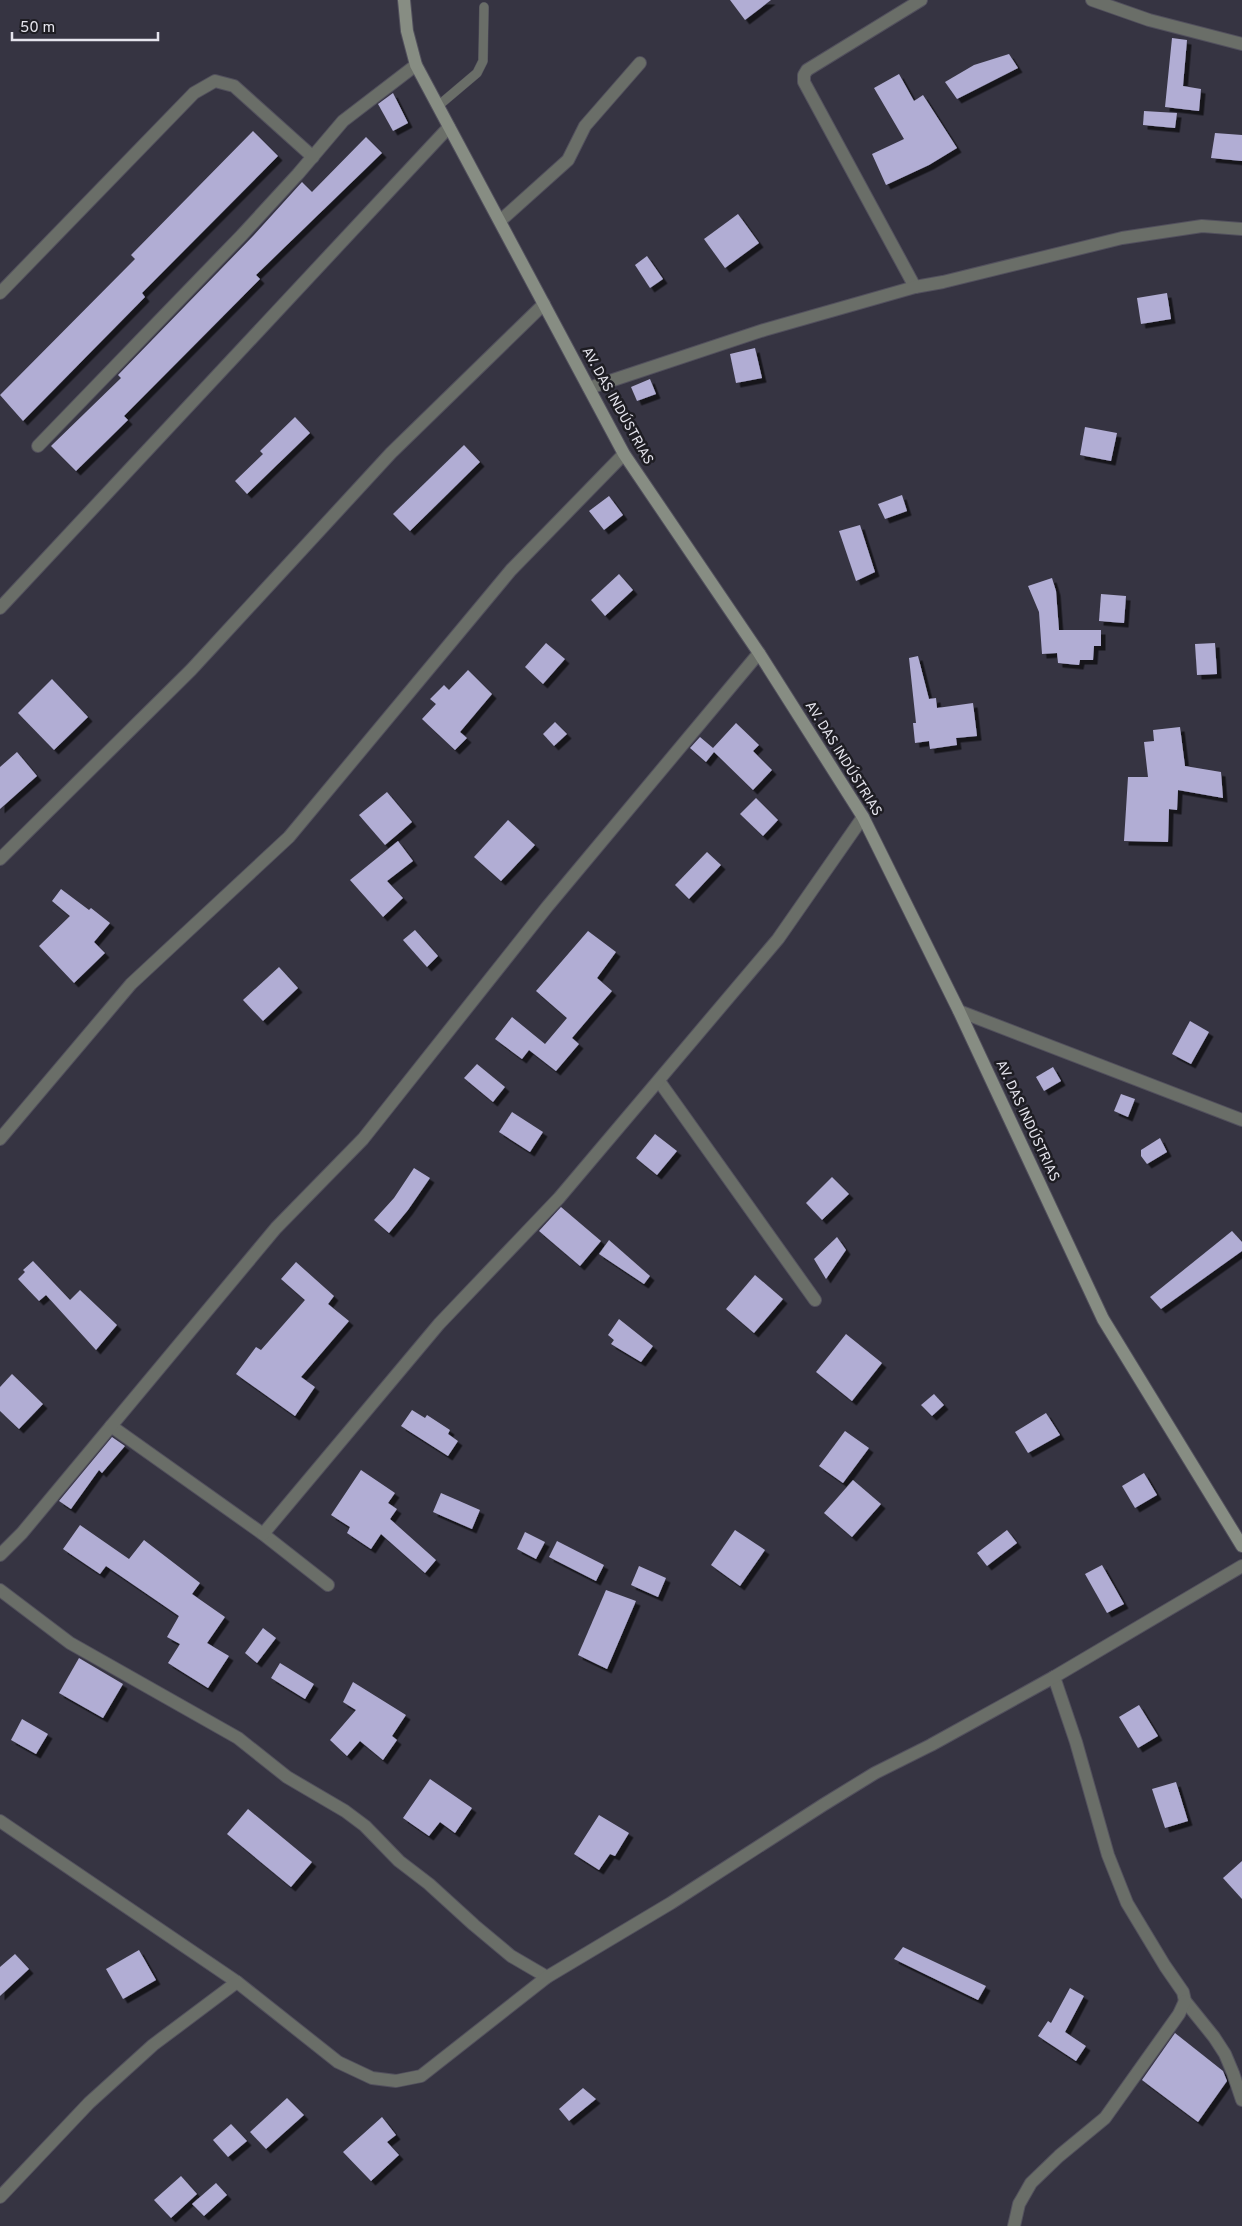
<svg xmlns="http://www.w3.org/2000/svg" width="1242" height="2226" viewBox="0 0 1242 2226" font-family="Overpass,sans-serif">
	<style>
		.building { fill: #b1add4; filter: url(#shadow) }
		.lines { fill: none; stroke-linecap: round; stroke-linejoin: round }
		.lane-casing { stroke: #52505d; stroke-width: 10 }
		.street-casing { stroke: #52505d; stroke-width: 14 }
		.secondary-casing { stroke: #52505d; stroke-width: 14 }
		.lane { stroke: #6a6e68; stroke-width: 9 }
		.street { stroke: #6a6e68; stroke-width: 12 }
		.secondary { stroke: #878d83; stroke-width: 12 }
		.labels { text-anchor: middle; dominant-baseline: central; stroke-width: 5; stroke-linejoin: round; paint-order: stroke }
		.street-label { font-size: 14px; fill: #e5e4ed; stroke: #1e1d23 }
	</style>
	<defs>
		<filter id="shadow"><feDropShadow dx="4.5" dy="4.5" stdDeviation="0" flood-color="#0009"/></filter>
	</defs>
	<rect width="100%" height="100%" fill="#363442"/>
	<g class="building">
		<path d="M 730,0 L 771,0 L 745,20 Z"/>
		<path d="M 1172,38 L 1187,40 L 1183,86 L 1201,89 L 1199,111 L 1165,107 Z"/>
		<path d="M 1009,54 L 1018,68 L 957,99 L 945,82 L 974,65 Z"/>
		<path d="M 899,74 L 914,101 L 923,95 L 957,148 L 929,165 L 886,185 L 872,154 L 904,139 L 874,88 Z"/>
		<path d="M 393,93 L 408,123 L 393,131 L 378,104 Z"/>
		<path d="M 1144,111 L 1177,113 L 1175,128 L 1143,125 Z"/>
		<path d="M 253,131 L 278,156 L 142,293 L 145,297 L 23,421 L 0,395 L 135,259 L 131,255 Z"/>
		<path d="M 1215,133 L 1242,135 L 1242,161 L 1211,158 Z"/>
		<path d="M 366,137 L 382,153 L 256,275 L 260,279 L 124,416 L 128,420 L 76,471 L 51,446 L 121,378 L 118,375 L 253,236 L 302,182 L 312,192 Z"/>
		<path d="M 738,214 L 759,243 L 725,268 L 704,239 Z"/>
		<path d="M 647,256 L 663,279 L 650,288 L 635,265 Z"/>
		<path d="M 1167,293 L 1171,319 L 1141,324 L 1137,298 Z"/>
		<path d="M 755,348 L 762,378 L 736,383 L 730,354 Z"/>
		<path d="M 650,379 L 656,394 L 637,401 L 631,387 Z"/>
		<path d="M 295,417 L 310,433 L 247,494 L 235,481 L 263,454 L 260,451 Z"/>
		<path d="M 1085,427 L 1117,433 L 1111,461 L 1080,455 Z"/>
		<path d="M 464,445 L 480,462 L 410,531 L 393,514 Z"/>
		<path d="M 902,495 L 907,511 L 885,519 L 878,504 Z"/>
		<path d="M 609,496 L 623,515 L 604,530 L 589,511 Z"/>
		<path d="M 860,525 L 875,572 L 856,581 L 839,531 Z"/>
		<path d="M 619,574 L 633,590 L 605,616 L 591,600 Z"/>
		<path d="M 1052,578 L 1056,591 L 1059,630 L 1101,630 L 1101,646 L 1094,646 L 1093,660 L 1080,660 L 1079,665 L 1058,663 L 1057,653 L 1042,654 L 1039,612 L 1028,586 Z"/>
		<path d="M 1101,594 L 1126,596 L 1124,623 L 1099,621 Z"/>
		<path d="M 546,643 L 565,659 L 543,684 L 525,667 Z"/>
		<path d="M 1215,643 L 1217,674 L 1197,675 L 1195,644 Z"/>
		<path d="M 918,656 L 929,699 L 936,698 L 937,708 L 973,703 L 977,736 L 956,738 L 957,745 L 930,749 L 929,741 L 915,743 L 913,723 L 916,723 L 909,658 Z"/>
		<path d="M 468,670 L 492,694 L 460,732 L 467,738 L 455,750 L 422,719 L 436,704 L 430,699 L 444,685 L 449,690 Z"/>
		<path d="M 52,679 L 88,717 L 54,750 L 18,713 Z"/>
		<path d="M 555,722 L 567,734 L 554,746 L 543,734 Z"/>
		<path d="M 736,723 L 759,745 L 753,751 L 772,770 L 753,790 L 714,752 L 706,762 L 690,748 L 700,737 L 713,748 Z"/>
		<path d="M 1180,727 L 1185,766 L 1221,772 L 1223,798 L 1178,790 L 1177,810 L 1169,809 L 1168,842 L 1124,841 L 1128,777 L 1148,777 L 1144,742 L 1154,741 L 1153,730 Z"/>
		<path d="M 17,752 L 37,776 L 0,809 L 0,767 Z"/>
		<path d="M 387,792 L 412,822 L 385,845 L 359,815 Z"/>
		<path d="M 756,798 L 778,820 L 763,836 L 740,814 Z"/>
		<path d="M 508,820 L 535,845 L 501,881 L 474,857 Z"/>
		<path d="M 398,841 L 413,861 L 387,881 L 403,898 L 383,917 L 350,880 Z"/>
		<path d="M 707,852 L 721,865 L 689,899 L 675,885 Z"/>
		<path d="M 61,889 L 89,910 L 91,908 L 110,923 L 94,942 L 105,953 L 74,983 L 39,946 L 70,916 L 52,901 Z"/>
		<path d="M 415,930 L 438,956 L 427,967 L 403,940 Z"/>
		<path d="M 588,931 L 616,952 L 597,978 L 612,991 L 572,1038 L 579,1044 L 556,1071 L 529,1050 L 522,1059 L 495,1039 L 512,1017 L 545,1044 L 567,1018 L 536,991 Z"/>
		<path d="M 279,967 L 298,988 L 263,1021 L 243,1000 Z"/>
		<path d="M 1190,1021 L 1209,1032 L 1191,1064 L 1172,1054 Z"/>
		<path d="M 477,1064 L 505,1087 L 493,1102 L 464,1078 Z"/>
		<path d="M 1053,1067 L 1061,1081 L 1044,1091 L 1036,1077 Z"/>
		<path d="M 1121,1094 L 1135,1099 L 1128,1117 L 1114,1111 Z"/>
		<path d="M 512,1112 L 543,1132 L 530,1152 L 499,1132 Z"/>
		<path d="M 655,1134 L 677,1151 L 657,1175 L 636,1158 Z"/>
		<path d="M 1160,1138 L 1167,1152 L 1147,1164 L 1141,1156 L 1141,1150 Z"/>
		<path d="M 414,1168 L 430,1178 L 408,1210 L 389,1233 L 374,1220 L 394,1198 Z"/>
		<path d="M 832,1177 L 849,1194 L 822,1220 L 806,1203 Z"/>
		<path d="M 561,1207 L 601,1241 L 580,1266 L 539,1231 Z"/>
		<path d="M 1232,1231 L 1242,1242 L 1242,1251 L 1161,1309 L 1150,1297 Z"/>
		<path d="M 837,1237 L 846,1250 L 826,1279 L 814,1259 Z"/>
		<path d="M 609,1240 L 650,1276 L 644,1284 L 599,1254 Z"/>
		<path d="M 33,1261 L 70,1300 L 80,1290 L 117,1325 L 96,1350 L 46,1295 L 39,1301 L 18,1279 L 25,1272 L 23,1270 Z"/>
		<path d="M 296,1262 L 334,1296 L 328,1304 L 349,1321 L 301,1377 L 315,1387 L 295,1416 L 236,1374 L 256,1347 L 261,1350 L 305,1300 L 281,1279 Z"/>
		<path d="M 755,1275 L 783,1299 L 754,1333 L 726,1309 Z"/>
		<path d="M 619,1319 L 653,1346 L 641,1362 L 611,1344 L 614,1340 L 608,1335 Z"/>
		<path d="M 846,1334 L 882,1363 L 852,1401 L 816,1372 Z"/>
		<path d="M 12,1374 L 43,1404 L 19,1429 L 0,1411 L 0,1387 Z"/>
		<path d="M 934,1394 L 944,1405 L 932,1416 L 921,1405 Z"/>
		<path d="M 412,1410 L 425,1418 L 427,1415 L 450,1430 L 448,1434 L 458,1441 L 448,1456 L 401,1426 Z"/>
		<path d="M 1046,1413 L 1060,1435 L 1028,1453 L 1015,1432 Z"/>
		<path d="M 845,1431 L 869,1448 L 843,1483 L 819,1466 Z"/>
		<path d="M 112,1437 L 125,1446 L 102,1473 L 99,1470 L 71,1509 L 59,1501 Z"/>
		<path d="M 361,1470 L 395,1493 L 388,1503 L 397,1509 L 390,1519 L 436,1560 L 425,1573 L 381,1534 L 371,1549 L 347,1533 L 350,1527 L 331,1515 Z"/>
		<path d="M 1144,1473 L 1157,1495 L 1135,1508 L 1122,1486 Z"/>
		<path d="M 853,1480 L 881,1504 L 852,1537 L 824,1513 Z"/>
		<path d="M 441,1493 L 480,1510 L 472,1529 L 433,1512 Z"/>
		<path d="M 80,1525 L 129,1559 L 144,1540 L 200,1583 L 192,1594 L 225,1617 L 207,1643 L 229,1656 L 208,1688 L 168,1663 L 180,1644 L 167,1637 L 179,1616 L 106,1566 L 100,1574 L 63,1549 Z"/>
		<path d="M 735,1530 L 765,1550 L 740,1586 L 711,1565 Z"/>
		<path d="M 1007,1530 L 1017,1543 L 987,1566 L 977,1553 Z"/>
		<path d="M 525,1532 L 545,1542 L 536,1559 L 517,1549 Z"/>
		<path d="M 557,1541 L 604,1565 L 596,1581 L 549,1557 Z"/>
		<path d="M 1102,1565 L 1124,1604 L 1107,1613 L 1085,1574 Z"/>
		<path d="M 639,1566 L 666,1578 L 658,1597 L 631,1585 Z"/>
		<path d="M 606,1590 L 636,1601 L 607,1669 L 578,1655 Z"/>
		<path d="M 263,1628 L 276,1638 L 257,1663 L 245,1653 Z"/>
		<path d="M 79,1658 L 123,1684 L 103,1718 L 59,1693 Z"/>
		<path d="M 280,1663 L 314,1684 L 305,1699 L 271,1678 Z"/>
		<path d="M 353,1682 L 406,1715 L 392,1736 L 397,1740 L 383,1760 L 360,1741 L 347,1756 L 330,1740 L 356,1710 L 343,1702 Z"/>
		<path d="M 1139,1705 L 1158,1736 L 1138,1748 L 1119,1717 Z"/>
		<path d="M 22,1719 L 48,1734 L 36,1754 L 11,1740 Z"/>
		<path d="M 430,1779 L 472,1808 L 455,1833 L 440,1822 L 429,1836 L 403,1818 Z"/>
		<path d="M 1176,1782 L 1188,1821 L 1165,1828 L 1152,1789 Z"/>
		<path d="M 248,1809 L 312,1862 L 291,1887 L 227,1834 Z"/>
		<path d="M 599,1815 L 629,1833 L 615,1856 L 610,1854 L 599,1870 L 574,1854 Z"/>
		<path d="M 1242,1861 L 1242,1899 L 1223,1878 Z"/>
		<path d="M 903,1947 L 986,1986 L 978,2000 L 894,1959 Z"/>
		<path d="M 139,1950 L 156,1980 L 123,1999 L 106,1969 Z"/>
		<path d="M 15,1954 L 29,1969 L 0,1996 L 0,1967 Z"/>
		<path d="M 1070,1988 L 1084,1996 L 1065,2032 L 1086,2046 L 1076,2061 L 1038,2036 L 1048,2021 L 1051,2023 Z"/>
		<path d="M 1175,2033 L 1223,2071 L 1227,2081 L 1198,2122 L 1142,2080 Z"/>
		<path d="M 583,2088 L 596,2099 L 569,2121 L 559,2109 Z"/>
		<path d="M 287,2098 L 304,2115 L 266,2149 L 250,2132 Z"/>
		<path d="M 382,2117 L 396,2135 L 387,2142 L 399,2155 L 371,2181 L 343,2152 Z"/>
		<path d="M 231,2124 L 247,2141 L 228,2157 L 213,2140 Z"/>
		<path d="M 181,2176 L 197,2194 L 171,2218 L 154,2200 Z"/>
		<path d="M 216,2183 L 227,2195 L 204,2216 L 192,2204 Z"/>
	</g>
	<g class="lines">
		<defs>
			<path id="lane" d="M 438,106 L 477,73 L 483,61 L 484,7"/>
			<g id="street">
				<path d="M 1092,0 L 1149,20 L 1242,44"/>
				<path d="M 500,221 L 568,160 L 585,126 L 640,63"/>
				<path d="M 915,287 L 804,82 L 804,75 L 807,70 L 921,0"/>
				<path d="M 0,293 L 194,93 L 215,81 L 234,86 L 313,157"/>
				<path d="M 589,388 L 764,330 L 915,287 L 943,282 L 1122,238 L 1202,226 L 1242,229"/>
				<path d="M 38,446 L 242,235 L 298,174 L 343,121 L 416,65"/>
				<path d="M 0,608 L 449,127"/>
				<path d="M 0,859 L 191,670 L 391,453 L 544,304"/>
				<path d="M 959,1011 L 1242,1120"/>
				<path d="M 659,1081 L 815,1300"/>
				<path d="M 0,1139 L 131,984 L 289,837 L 511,570 L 624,454"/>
				<path d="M 111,1426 L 263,1534 L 328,1585"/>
				<path d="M 263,1534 L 439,1324 L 559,1198 L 778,939 L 863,817"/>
				<path d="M 0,1555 L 22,1533 L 276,1228 L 363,1139 L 547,907 L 759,653"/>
				<path d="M 0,1590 L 70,1643 L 238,1738 L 287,1777 L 345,1811 L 365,1826 L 399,1861 L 429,1884 L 474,1925 L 511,1956 L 547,1977"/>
				<path d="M 1054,1677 L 1076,1742 L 1108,1855 L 1127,1903 L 1165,1966 L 1183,1992 L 1185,2001 L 1214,2037 L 1225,2054 L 1233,2073 L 1242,2100"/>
				<path d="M 0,1821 L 237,1982"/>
				<path d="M 0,2197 L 89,2103 L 153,2045 L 237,1982 L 338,2062 L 372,2078 L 396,2081 L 421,2076 L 547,1977 L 671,1903 L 823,1805 L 875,1773 L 931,1745 L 1054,1677 L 1242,1566"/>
				<path d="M 1014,2226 L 1019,2204 L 1031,2183 L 1059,2156 L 1105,2118 L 1179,2014 L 1185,2001"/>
			</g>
			<path id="secondary" d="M 404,0 L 407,31 L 416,65 L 624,454 L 759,653 L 863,817 L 959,1011 L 1103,1319 L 1242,1546"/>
		</defs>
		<use href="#lane" class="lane-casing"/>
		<use href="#street" class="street-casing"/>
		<use href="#secondary" class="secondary-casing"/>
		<use href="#lane" class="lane"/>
		<use href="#street" class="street"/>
		<use href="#secondary" class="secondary"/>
	</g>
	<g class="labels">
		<g class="street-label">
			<text transform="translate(617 406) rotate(61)">AV. DAS INDÚSTRIAS</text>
			<text transform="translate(843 759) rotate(58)">AV. DAS INDÚSTRIAS</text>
			<text transform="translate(1027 1121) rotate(65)">AV. DAS INDÚSTRIAS</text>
		</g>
	</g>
	<path d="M12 32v8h146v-8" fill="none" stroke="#e5e4ed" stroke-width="2.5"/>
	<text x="20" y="32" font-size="15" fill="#e5e4ed" stroke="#1e1d23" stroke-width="4" paint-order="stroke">50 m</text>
</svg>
